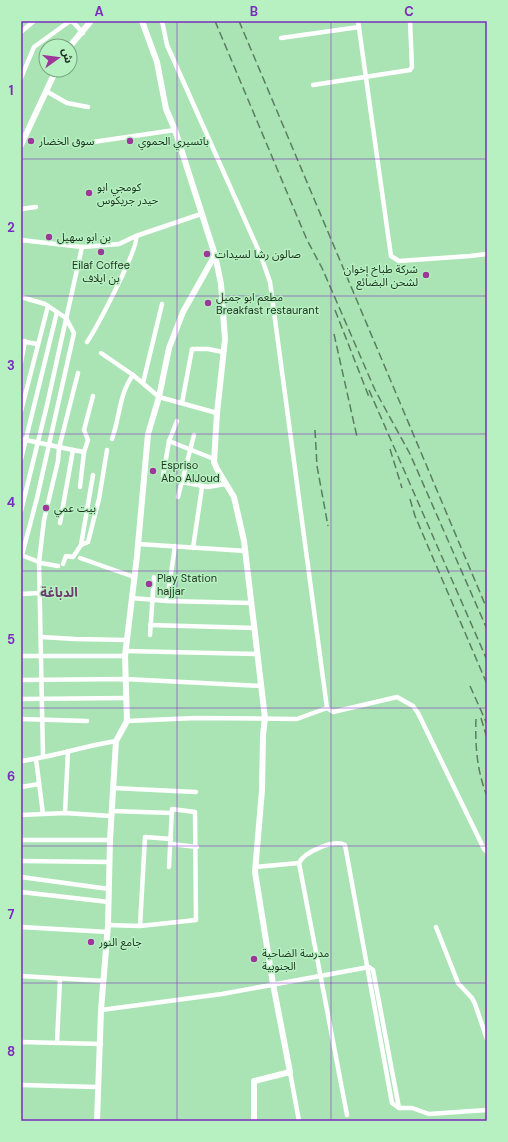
<svg xmlns="http://www.w3.org/2000/svg" width="508" height="1142" viewBox="0 0 508 1142" font-family="'DM Sans','Noto Sans Arabic',sans-serif">
	<style>
		.lines { fill: none; stroke-linecap: round; stroke-linejoin: round }
		.street { stroke: #fff; stroke-width: 4.5 }
		.secondary { stroke: #fff; stroke-width: 6 }
		.rail { stroke: #597e60; stroke-width: 1.5; stroke-dasharray: 8 4; stroke-linecap: butt }
		.grid { fill: none; stroke: #7b2cbf; stroke-width: 1; stroke-opacity: 0.55 }
		.poi-dot { fill: #9e379a; stroke: #b7f0c1; stroke-width: 1.5 }
		.labels { text-anchor: middle; dominant-baseline: central; stroke-width: 3; stroke-linejoin: round; paint-order: stroke }
		.poi-label { font-size: 11px; fill: #1d3321; stroke: #b7f0c1; text-anchor: start }
		.quarter-label { font-size: 13px; font-weight: bold; fill: #6e3a6b; stroke: #b7f0c1 }
		.neatline { fill: none; stroke: #7b2cbf; stroke-width: 1.5 }
		.grid-label { font-size: 13px; text-anchor: middle; font-weight: bold; fill: #7b2cbf }
	</style>
	<rect width="100%" height="100%" fill="#aae3b4"/>
	<g class="lines">
		<g class="street">
			<path d="M 162,21 L 167,45 L 261,256 L 270,282 L 327,708"/>
			<path d="M 358,21 L 391,256 L 399,261 L 470,256 L 487,254"/>
			<path d="M 21,32 L 34,21"/>
			<path d="M 281,38 L 359,27"/>
			<path d="M 21,78 L 34,47 L 70,21 L 73,22 L 83,33"/>
			<path d="M 313,85 L 410,70 L 412,67 L 410,21"/>
			<path d="M 46,91 L 67,103 L 88,107"/>
			<path d="M 93,142 L 175,130"/>
			<path d="M 21,209 L 36,207"/>
			<path d="M 21,240 L 82,247 L 119,244 L 136,236 L 201,214"/>
			<path d="M 21,297 L 45,304 L 66,318 L 74,333 L 37,498 L 22,555"/>
			<path d="M 21,341 L 37,344"/>
			<path d="M 87,342 C 96,329 140,246 136,236"/>
			<path d="M 101,353 L 133,375 L 159,397 L 217,413"/>
			<path d="M 21,362 L 25,341"/>
			<path d="M 143,383 L 162,304"/>
			<path d="M 182,403 L 192,349 L 208,349 L 223,352"/>
			<path d="M 21,411 L 48,306"/>
			<path d="M 21,439 L 73,450 L 60,523"/>
			<path d="M 112,439 C 120,417 119,394 133,375"/>
			<path d="M 169,441 L 214,459"/>
			<path d="M 73,450 L 84,452"/>
			<path d="M 21,459 L 57,312"/>
			<path d="M 163,476 L 169,441 L 177,421"/>
			<path d="M 182,482 L 208,487 L 225,484"/>
			<path d="M 80,487 L 84,452 L 88,440 L 84,430 L 93,396"/>
			<path d="M 178,497 L 194,435"/>
			<path d="M 21,511 L 47,405 L 82,247"/>
			<path d="M 138,544 L 246,551"/>
			<path d="M 81,545 L 93,475"/>
			<path d="M 193,548 L 202,487"/>
			<path d="M 21,555 L 39,562 L 44,520 L 58,461 L 59,448 L 78,373"/>
			<path d="M 80,558 L 134,577"/>
			<path d="M 39,562 L 43,756"/>
			<path d="M 41,563 L 58,566"/>
			<path d="M 63,564 L 66,556 L 73,557 L 81,545 L 88,542 L 99,499 L 107,450"/>
			<path d="M 21,594 L 39,593"/>
			<path d="M 132,598 L 167,601 L 252,603"/>
			<path d="M 167,601 L 175,546"/>
			<path d="M 150,625 L 255,628"/>
			<path d="M 150,635 L 154,577"/>
			<path d="M 41,637 L 75,639 L 127,640"/>
			<path d="M 125,651 L 258,654"/>
			<path d="M 21,656 L 125,656"/>
			<path d="M 21,680 L 125,679 L 262,686"/>
			<path d="M 21,699 L 126,698"/>
			<path d="M 21,719 L 87,721"/>
			<path d="M 127,721 L 196,718 L 297,719 L 327,708 L 333,712 L 397,697 L 413,706 L 418,713 L 484,849 L 487,852"/>
			<path d="M 36,759 L 43,814"/>
			<path d="M 21,761 C 53,757 84,746 116,741"/>
			<path d="M 21,787 L 39,784"/>
			<path d="M 113,788 L 196,792"/>
			<path d="M 112,811 L 172,813"/>
			<path d="M 65,813 L 68,751"/>
			<path d="M 21,815 L 65,813 L 111,816"/>
			<path d="M 21,840 L 110,840"/>
			<path d="M 171,844 L 197,847"/>
			<path d="M 21,861 L 110,862"/>
			<path d="M 299,863 L 347,1115"/>
			<path d="M 255,867 L 299,863 C 304,852 334,839 345,845 L 392,1103 L 399,1108 L 412,1108 L 429,1114 L 487,1110"/>
			<path d="M 21,877 L 109,889"/>
			<path d="M 21,892 L 109,902"/>
			<path d="M 108,925 L 140,926 L 196,920 L 195,812 L 172,809 L 169,867"/>
			<path d="M 140,926 L 145,837 L 171,839"/>
			<path d="M 21,927 L 108,932"/>
			<path d="M 436,927 L 458,983 L 472,998 L 475,1004 L 487,1039"/>
			<path d="M 21,976 L 104,981"/>
			<path d="M 101,1010 L 222,994 L 369,967 L 373,970 L 399,1108"/>
			<path d="M 21,1042 L 101,1044"/>
			<path d="M 57,1043 L 60,979"/>
			<path d="M 290,1072 L 299,1121"/>
			<path d="M 21,1085 L 98,1087"/>
		</g>
		<g class="secondary">
			<path d="M 142,21 L 157,62 L 166,109 L 175,130 L 215,255 L 221,284 L 225,339 L 217,413 L 214,462 L 217,469 L 234,497 L 244,541 L 265,718 L 263,735 L 262,790 L 255,872 L 273,984 L 290,1072 L 254,1081 L 254,1121"/>
			<path d="M 70,46 L 91,21"/>
			<path d="M 21,145 L 56,70"/>
			<path d="M 97,1121 L 101,1010 L 108,925 L 110,840 L 116,741 L 127,721 L 125,656 L 137,556 L 148,434 L 159,397 L 169,348 L 183,312 L 215,255"/>
		</g>
		<g class="rail">
			<path d="M 215,21 L 307,240 L 322,268 L 375,390 L 410,454 L 487,629"/>
			<path d="M 239,21 L 487,609"/>
			<path d="M 335,310 L 369,397"/>
			<path d="M 334,334 L 357,437"/>
			<path d="M 369,390 L 487,660"/>
			<path d="M 315,430 L 317,466 L 328,526"/>
			<path d="M 390,449 L 402,488"/>
			<path d="M 410,499 L 415,516 L 487,684"/>
			<path d="M 470,686 L 487,724"/>
			<path d="M 481,718 L 487,738"/>
			<path d="M 476,719 C 475,746 477,771 487,796"/>
		</g>
	</g>
	<path class="grid" d="M 177,21 L 177,1121M 331,21 L 331,1121M 21,159 L 487,159M 21,296 L 487,296M 21,434 L 487,434M 21,571 L 487,571M 21,708 L 487,708M 21,846 L 487,846M 21,983 L 487,983"/>
	<g class="poi-dot">
		<circle cx="31" cy="141" r="4"/>
		<circle cx="130" cy="141" r="4"/>
		<circle cx="89" cy="193" r="4"/>
		<circle cx="49" cy="237" r="4"/>
		<circle cx="101" cy="252" r="4"/>
		<circle cx="207" cy="254" r="4"/>
		<circle cx="426" cy="275" r="4"/>
		<circle cx="208" cy="303" r="4"/>
		<circle cx="153" cy="471" r="4"/>
		<circle cx="46" cy="508" r="4"/>
		<circle cx="149" cy="584" r="4"/>
		<circle cx="91" cy="942" r="4"/>
		<circle cx="254" cy="959" r="4"/>
	</g>
	<g class="labels">
		<g class="poi-label">
			<text x="39" y="141">سوق الخضار</text>
			<text x="138" y="141">باتسيري الحموي</text>
			<text x="97" y="187">كومجي ابو<tspan x="97" dy="13">حيدر جريكوس</tspan></text>
			<text x="57" y="237">بن ابو سهيل</text>
			<text x="215" y="254">صالون رشا لسيدات</text>
			<text x="101" y="265" text-anchor="middle">Eilaf Coffee<tspan x="101" dy="13">بن ايلاف</tspan></text>
			<text x="418" y="269" text-anchor="end">شركة طباخ إخوان<tspan x="418" dy="13">لشحن البضائع</tspan></text>
			<text x="216" y="297">مطعم ابو جميل<tspan x="216" dy="13">Breakfast restaurant</tspan></text>
			<text x="161" y="465">Espriso<tspan x="161" dy="13">Abo AlJoud</tspan></text>
			<text x="54" y="508">بيت عمي</text>
			<text x="157" y="578">Play Station<tspan x="157" dy="13">hajjar</tspan></text>
			<text x="99" y="942">جامع النور</text>
			<text x="262" y="953">مدرسة الضاحية<tspan x="262" dy="13">الجنوبية</tspan></text>
		</g>
		<g class="quarter-label">
			<text x="59" y="592">الدباغة</text>
		</g>
	</g>
	<rect width="508" height="1142" fill="none" stroke="#b7f0c1" stroke-width="44"/>
	<g transform="translate(58 58) rotate(76)"><circle r="19" fill="#b7f0c1" stroke="#79a481"/>
	<path d="M0-3L7 15L0 10L-7 15Z" fill="#9e379a"/>
	<text y="-6" font-size="11" font-weight="bold" text-anchor="middle" fill="#1d3321">ش</text>
	</g>
	<rect x="22" y="22" width="464" height="1098" class="neatline"/>
	<g class="grid-label">
		<text x="99" y="16">A</text>
		<text x="254" y="16">B</text>
		<text x="409" y="16">C</text>
		<text x="11" y="95">1</text>
		<text x="11" y="232">2</text>
		<text x="11" y="370">3</text>
		<text x="11" y="507">4</text>
		<text x="11" y="644">5</text>
		<text x="11" y="781">6</text>
		<text x="11" y="919">7</text>
		<text x="11" y="1056">8</text>
	</g>
</svg>
